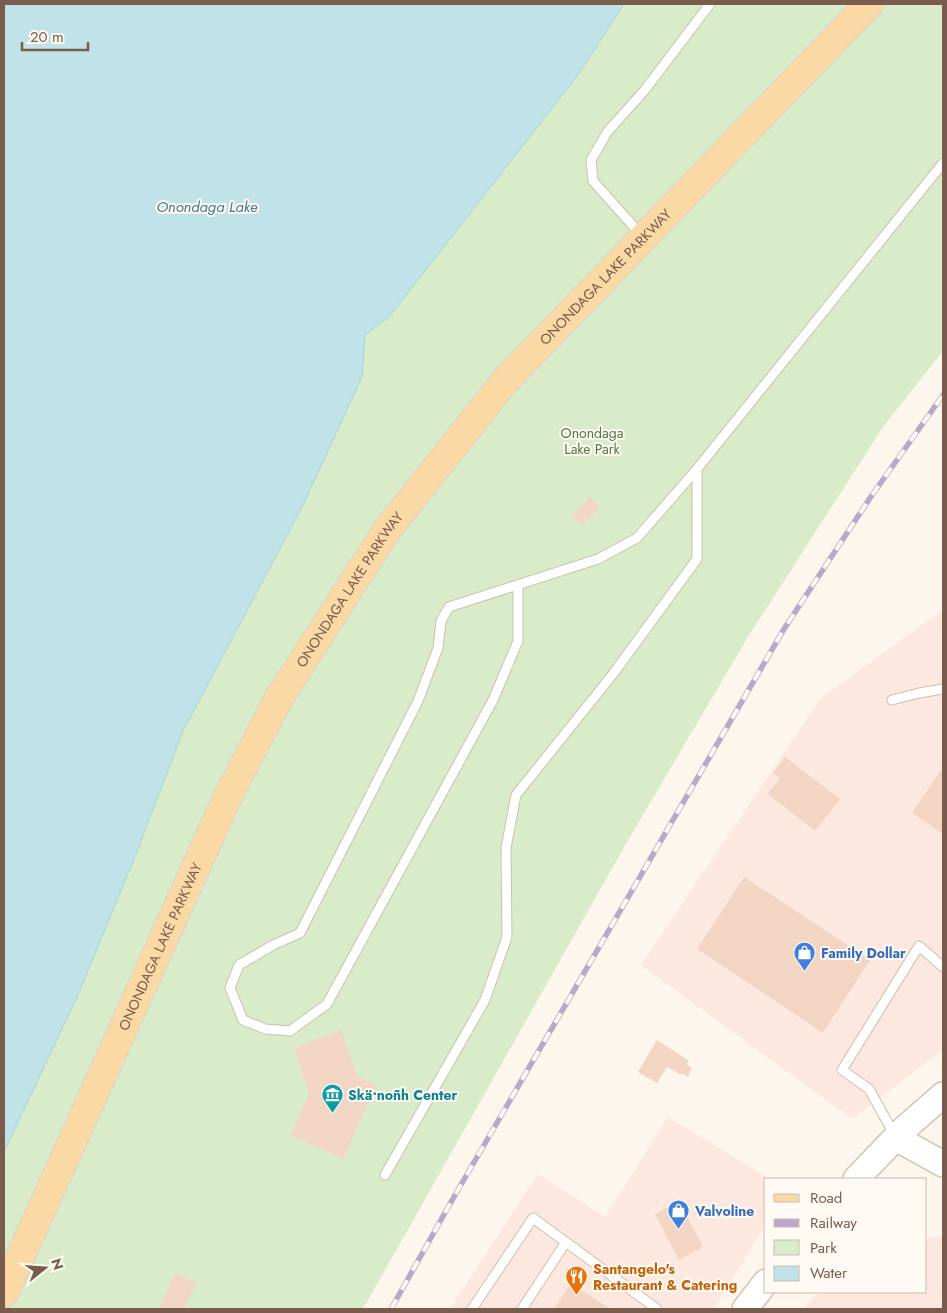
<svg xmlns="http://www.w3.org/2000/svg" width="947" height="1313" viewBox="0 0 947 1313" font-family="Jost,sans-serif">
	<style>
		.commercial { fill: #fde8e0 }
		.green { fill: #d8ecc9 }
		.water { fill: #bfe3e8; stroke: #a5d3da }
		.building { fill: #f3d5c3 }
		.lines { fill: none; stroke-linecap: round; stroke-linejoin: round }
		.service-casing { stroke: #d1beb0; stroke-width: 11 }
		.secondary-casing { stroke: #d6c0b0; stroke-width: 28 }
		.primary-casing { stroke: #dad1cd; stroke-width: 30 }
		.service { stroke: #fff; stroke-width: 9 }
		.secondary { stroke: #fff; stroke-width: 25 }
		.primary { stroke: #fbd9a5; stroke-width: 28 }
		.rail-casing { stroke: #b9a8c9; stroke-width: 5.5 }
		.rail { stroke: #fffaf3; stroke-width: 4; stroke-dasharray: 11; stroke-linecap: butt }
		.labels { text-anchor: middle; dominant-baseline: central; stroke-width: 4; stroke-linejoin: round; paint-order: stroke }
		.street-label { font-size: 14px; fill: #7a5c4d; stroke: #fffaf3 }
		.park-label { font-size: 14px; fill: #537a41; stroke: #fffaf3 }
		.shop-label { font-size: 14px; font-weight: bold; fill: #366cbe; stroke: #fffaf3; text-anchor: start }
		.culture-label { font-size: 14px; font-weight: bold; fill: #0d838f; stroke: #fffaf3; text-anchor: start }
		.food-label { font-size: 14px; font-weight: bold; fill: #c56008; stroke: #fffaf3; text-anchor: start }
		.water-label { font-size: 15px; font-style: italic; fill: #437c86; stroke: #fffaf3 }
	</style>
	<rect width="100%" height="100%" fill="#fdf6ec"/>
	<g class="commercial">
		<path d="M 943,610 L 943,1050 L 852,1119 L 641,965 L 821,698 Z"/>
		<path d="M 668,1117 L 770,1179 L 766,1179 L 766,1224 L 714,1309 L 450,1309 L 538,1174 L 605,1217 Z"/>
		<path d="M 943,1236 L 943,1309 L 803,1309 L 818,1292 L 926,1292 L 926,1239 Z"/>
	</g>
	<path class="green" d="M 624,4 L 943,4 L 943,351 L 883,427 L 748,637 L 627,842 L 363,1309 L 4,1309 L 4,1152 L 77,997 L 134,859 L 183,731 L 302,507 L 362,377 L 365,335 L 389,317 L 578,75 Z"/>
	<path class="water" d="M 4,4 L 624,4 L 578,75 L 389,317 L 365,335 L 362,377 L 302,507 L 183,731 L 134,859 L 77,997 L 4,1152 Z"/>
	<g class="building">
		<path d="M 590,497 L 600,507 L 582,526 L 572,516 Z"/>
		<path d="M 785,757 L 840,799 L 815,831 L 768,794 L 780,778 L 773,773 Z"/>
		<path d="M 943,767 L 943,834 L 912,813 Z"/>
		<path d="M 744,877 L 870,960 L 823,1033 L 697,949 Z"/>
		<path d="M 341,1030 L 357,1076 L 376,1085 L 343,1159 L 291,1135 L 309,1094 L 294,1048 Z"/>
		<path d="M 657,1040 L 689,1061 L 686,1064 L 692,1068 L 688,1077 L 682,1073 L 681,1075 L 667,1067 L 657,1083 L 638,1072 Z"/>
		<path d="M 679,1201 L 703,1247 L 679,1260 L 655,1214 Z"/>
		<path d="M 175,1273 L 196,1283 L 184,1309 L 159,1309 Z"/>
		<path d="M 571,1283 L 611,1309 L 554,1309 Z"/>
	</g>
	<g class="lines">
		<defs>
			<g id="service">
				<path d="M 642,236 L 593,181 L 591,160 L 608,131 L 644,91 L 710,4"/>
				<path d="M 518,585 L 518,641 L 493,700 L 327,1004 L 290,1031 L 265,1029 L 243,1020 L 230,988 L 239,965 L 273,945 L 300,933 L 418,701 L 438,648 L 441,621 L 449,607 L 598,559 L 637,538 L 697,469 L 943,163"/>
				<path d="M 892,700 L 919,693 L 943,689"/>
				<path d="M 895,1136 L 869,1089 L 842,1070 L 919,946 L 943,967"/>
				<path d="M 385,1175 L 485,1000 L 507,937 L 506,848 L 516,795 L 613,674 L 697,559 L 697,469"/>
				<path d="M 472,1309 L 533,1218 L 657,1309"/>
				<path d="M 522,1309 L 566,1242"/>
			</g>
			<g id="secondary">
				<path d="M 896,1138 L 943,1164"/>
				<path d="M 856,1179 L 904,1129 L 943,1095"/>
				<path d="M 745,1309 L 766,1282"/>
			</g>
			<g id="primary">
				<path id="s1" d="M 4,1293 L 228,796 L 279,698 L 387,530 L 505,381 L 869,4"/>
			</g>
		</defs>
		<use href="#service" class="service-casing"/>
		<use href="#secondary" class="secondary-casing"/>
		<use href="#primary" class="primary-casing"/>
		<use href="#service" class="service"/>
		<use href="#secondary" class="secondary"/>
		<use href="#primary" class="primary"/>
		<defs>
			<path id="rail" d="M 391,1309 L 455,1195 L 784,629 L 870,498 L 943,395"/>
		</defs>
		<use href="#rail" class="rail-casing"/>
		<use href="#rail" class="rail"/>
	</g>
	<defs>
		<symbol id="shop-pin" viewBox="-11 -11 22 30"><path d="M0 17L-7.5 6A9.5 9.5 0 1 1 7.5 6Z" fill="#3f7fe0" stroke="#fffaf3"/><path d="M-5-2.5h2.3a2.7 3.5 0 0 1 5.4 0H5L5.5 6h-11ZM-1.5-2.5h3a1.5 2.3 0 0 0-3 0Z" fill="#fff"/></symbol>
		<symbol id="museum-pin" viewBox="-11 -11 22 30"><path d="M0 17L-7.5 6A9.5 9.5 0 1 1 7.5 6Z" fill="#0f9aa8" stroke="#fffaf3"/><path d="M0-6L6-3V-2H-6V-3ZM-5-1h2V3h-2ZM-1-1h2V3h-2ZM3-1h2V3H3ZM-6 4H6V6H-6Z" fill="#fff"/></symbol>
		<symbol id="restaurant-pin" viewBox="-11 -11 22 30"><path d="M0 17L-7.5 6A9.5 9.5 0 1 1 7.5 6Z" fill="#e8710a" stroke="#fffaf3"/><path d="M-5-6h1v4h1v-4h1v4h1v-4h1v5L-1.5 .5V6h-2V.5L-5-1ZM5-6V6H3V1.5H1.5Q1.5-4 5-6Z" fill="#fff"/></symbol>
	</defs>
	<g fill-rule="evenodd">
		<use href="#shop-pin" x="792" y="940" width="25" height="34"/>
		<use href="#museum-pin" x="320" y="1082" width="25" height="34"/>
		<use href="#shop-pin" x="666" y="1198" width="25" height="34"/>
		<use href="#restaurant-pin" x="564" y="1264" width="25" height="34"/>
	</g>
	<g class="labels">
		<g class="street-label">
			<text stroke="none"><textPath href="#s1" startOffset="1190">ONONDAGA LAKE PARKWAY</textPath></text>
			<text stroke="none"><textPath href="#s1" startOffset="785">ONONDAGA LAKE PARKWAY</textPath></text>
			<text stroke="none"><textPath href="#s1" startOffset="380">ONONDAGA LAKE PARKWAY</textPath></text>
		</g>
		<g class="park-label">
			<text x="592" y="433">Onondaga<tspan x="592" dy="16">Lake Park</tspan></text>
		</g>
		<g class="shop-label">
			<text x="821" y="953">Family Dollar</text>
			<text x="695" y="1211">Valvoline</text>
		</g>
		<g class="culture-label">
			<text x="348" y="1095">Skä•noñh Center</text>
		</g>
		<g class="food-label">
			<text x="593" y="1269">Santangelo's<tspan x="593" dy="16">Restaurant &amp; Catering</tspan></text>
		</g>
		<g class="water-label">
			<text x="207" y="207">Onondaga Lake</text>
		</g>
	</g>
	<rect width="947" height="1313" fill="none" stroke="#7a5c4d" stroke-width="10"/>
	<rect x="764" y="1178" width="162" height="115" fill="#fffaf3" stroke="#cabbb1"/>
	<rect x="774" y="1194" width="25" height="8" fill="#fbd9a5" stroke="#cabbb1"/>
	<text x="810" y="1203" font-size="15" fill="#7a5c4d">Road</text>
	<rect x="774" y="1219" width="25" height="8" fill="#b9a8c9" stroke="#cabbb1"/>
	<text x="810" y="1228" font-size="15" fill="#7a5c4d">Railway</text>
	<rect x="774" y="1240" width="25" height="15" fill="#d8ecc9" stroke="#cabbb1"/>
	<text x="810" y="1253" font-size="15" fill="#7a5c4d">Park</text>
	<rect x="774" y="1266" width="25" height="15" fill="#bfe3e8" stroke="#cabbb1"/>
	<text x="810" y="1278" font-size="15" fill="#7a5c4d">Water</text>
	<g transform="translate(45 1268) rotate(73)" stroke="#fffaf3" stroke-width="4" paint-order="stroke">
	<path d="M0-4L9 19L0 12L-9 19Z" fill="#7a5c4d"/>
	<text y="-8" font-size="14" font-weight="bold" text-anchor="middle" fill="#7a5c4d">N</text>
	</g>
	<path d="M22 42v8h66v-8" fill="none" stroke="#7a5c4d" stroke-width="2.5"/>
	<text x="30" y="42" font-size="15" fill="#7a5c4d" stroke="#fffaf3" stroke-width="4" paint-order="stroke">20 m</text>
</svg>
